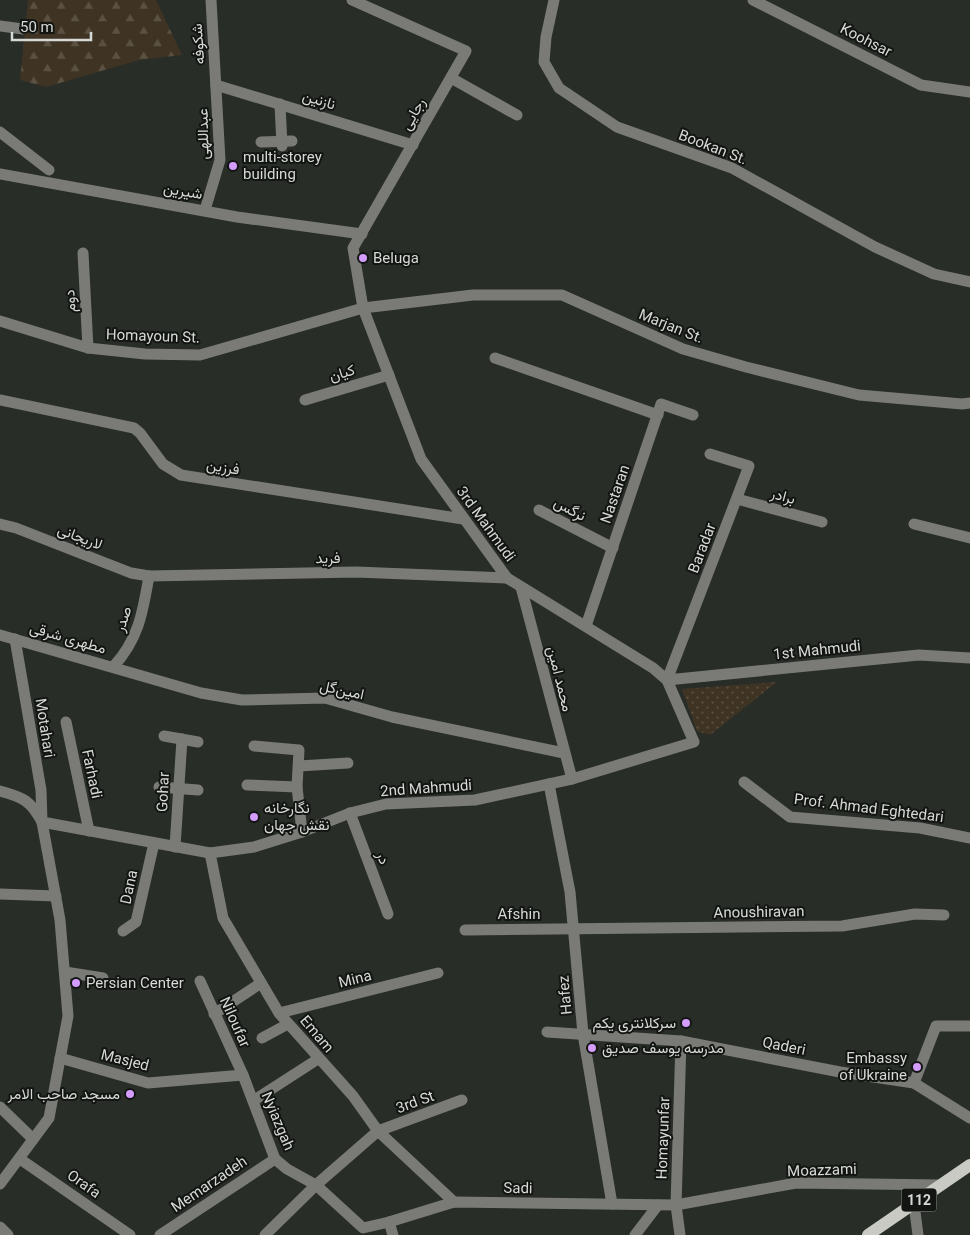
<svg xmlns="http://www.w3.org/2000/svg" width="970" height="1235" viewBox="0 0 970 1235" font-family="Roboto,Vazirmatn,sans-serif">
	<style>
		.grass { fill: url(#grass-dots) }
		.forest { fill: url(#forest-firs) }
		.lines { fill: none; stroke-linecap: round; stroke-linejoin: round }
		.minor { stroke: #7a7b77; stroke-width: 11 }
		.major { stroke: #c9cac3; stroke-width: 12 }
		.poi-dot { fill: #d49cfc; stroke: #121512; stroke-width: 2 }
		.labels { text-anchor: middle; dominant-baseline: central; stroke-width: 4; stroke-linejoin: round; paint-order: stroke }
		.shield { fill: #121512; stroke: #9b9e9b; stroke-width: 1 }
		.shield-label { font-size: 14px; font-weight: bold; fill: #d6d9d6 }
		.street-label { font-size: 15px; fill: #d6d9d6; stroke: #121512 }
		.poi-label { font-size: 15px; fill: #d6d9d6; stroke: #121512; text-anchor: start }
	</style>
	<defs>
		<pattern id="grass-dots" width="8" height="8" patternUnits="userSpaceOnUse" patternTransform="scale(1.25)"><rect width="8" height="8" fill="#3f3423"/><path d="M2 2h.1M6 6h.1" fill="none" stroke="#5a5142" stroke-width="1.8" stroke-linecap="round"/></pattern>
		<pattern id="forest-firs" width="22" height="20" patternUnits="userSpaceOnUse" patternTransform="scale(1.25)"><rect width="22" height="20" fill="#3f3423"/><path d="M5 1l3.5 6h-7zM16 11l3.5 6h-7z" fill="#5a5142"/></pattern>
	</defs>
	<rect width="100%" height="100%" fill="#282d28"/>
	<path class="grass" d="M 777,682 L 710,735 L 697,731 L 682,689 Z"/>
	<path class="forest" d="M 28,0 L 156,0 L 182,55 L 139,60 L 46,87 L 20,80 Z"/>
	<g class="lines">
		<g class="minor">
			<path d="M 554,0 L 546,37 L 544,62 L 559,88 L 617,127 L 732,168 L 875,247 L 934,274 L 970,282"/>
			<path d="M 753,0 L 921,85 L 970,92"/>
			<path d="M 0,26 L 23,29"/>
			<path d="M 451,78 L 517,115"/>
			<path d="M 216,85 L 413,145"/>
			<path d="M 280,104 L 282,146"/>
			<path d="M 0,132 L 49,170"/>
			<path d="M 261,142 L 292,141"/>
			<path d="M 0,174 L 237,217 L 362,234"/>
			<path d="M 205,210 L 220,160 L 211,0"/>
			<path d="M 83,253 L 88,348"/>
			<path d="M 0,321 L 88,348 L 145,354 L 200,355 L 363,308 L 473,295 L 562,295 L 683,349 L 746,367 L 859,395 L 962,404 L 970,403"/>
			<path d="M 495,358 L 658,415"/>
			<path d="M 0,400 L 134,428 L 140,433 L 163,464 L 181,475 L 463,519"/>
			<path d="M 305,400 L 389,375"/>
			<path d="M 710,454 L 749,466 L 667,680 L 919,655 L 970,658"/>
			<path d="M 737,499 L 822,522"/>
			<path d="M 539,510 L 613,548"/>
			<path d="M 0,524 L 16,528 L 131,573 L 149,576 L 356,572 L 507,578"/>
			<path d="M 914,524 L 970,538"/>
			<path d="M 521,587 L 572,779"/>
			<path d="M 586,626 L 661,404 L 693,415"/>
			<path d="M 0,635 L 201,693 L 242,700 L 325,698 L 392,717 L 564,753"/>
			<path d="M 15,639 L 41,790 L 42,822 L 210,853 L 254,847 L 302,832 L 350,813 L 386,804 L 475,800 L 572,779 L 694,742 L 667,680 L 653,668 L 507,578 L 421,459 L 363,308 L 353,248 L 466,51 L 352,0"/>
			<path d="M 113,667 C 139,639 143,611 149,576"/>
			<path d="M 66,722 L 89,831"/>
			<path d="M 164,736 L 198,742"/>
			<path d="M 254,746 L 299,750 L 297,787 L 302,832"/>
			<path d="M 299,766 L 348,763"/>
			<path d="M 744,782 L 790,817 L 920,828 L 970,838"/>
			<path d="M 549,784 L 570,892 L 583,1034 L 612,1204"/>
			<path d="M 247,785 L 297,787"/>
			<path d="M 159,787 L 198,790"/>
			<path d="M 0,791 C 23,797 31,801 42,822 L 60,920 L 68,1016 L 49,1118 L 0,1184"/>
			<path d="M 350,813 L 388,914"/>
			<path d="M 175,847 L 182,739"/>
			<path d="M 210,853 L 223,918 L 279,1013 L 353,1096 L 378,1131 L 454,1202"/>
			<path d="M 0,894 L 56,896"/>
			<path d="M 465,930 L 842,926 L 915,914 L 944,915"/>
			<path d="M 123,931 L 136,922 L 154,843"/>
			<path d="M 65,972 L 103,978"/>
			<path d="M 200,981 L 243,1075 L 275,1159 L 287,1169 L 316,1185 L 363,1228 L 389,1222 L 454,1202 L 676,1205 L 796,1183 L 941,1185"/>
			<path d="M 279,1013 L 438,973"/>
			<path d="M 214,1014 L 261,983"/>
			<path d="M 547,1032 L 681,1041 L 840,1072 L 914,1083 L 970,1118"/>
			<path d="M 262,1038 L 288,1024"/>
			<path d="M 60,1058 L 148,1083 L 243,1075"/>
			<path d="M 914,1083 L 936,1026 L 970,1026"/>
			<path d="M 253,1101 L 318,1059"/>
			<path d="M 0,1107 L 33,1139"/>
			<path d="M 20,1159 L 130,1235"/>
			<path d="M 914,1204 L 918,1235"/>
			<path d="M 389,1222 L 393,1235"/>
			<path d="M 0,1227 L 8,1235"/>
			<path d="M 160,1235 L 275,1159"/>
			<path d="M 265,1235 L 316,1185 L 378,1131 L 462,1100"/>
			<path d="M 635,1235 L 658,1205"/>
			<path d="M 680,1235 L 676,1205 L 681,1041"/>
		</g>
		<path class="major" d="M 868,1235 L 970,1165"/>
	</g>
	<g class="poi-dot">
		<circle cx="233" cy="166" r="5"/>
		<circle cx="363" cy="258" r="5"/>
		<circle cx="254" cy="817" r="5"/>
		<circle cx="76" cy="983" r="5"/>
		<circle cx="686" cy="1023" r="5"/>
		<circle cx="592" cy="1048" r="5"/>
		<circle cx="917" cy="1067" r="5"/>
		<circle cx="130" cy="1094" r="5"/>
	</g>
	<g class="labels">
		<rect class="shield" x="901.5" y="1188.5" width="35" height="23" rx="4"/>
		<g class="shield-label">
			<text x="919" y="1200">112</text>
		</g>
		<g class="street-label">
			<text transform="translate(866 40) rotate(27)">Koohsar</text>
			<text transform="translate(198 44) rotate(-94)">شکوفه</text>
			<text transform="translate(319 100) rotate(17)">نازنین</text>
			<text transform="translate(413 114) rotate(-61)">رجایی</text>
			<text transform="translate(203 134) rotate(-91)">عبداللهی</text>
			<text transform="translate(713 147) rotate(21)">Bookan St.</text>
			<text transform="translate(183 191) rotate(9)">شیرین</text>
			<text transform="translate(70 301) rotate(-93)">دوم</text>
			<text transform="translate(671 326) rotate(22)">Marjan St.</text>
			<text transform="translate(153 336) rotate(2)">Homayoun St.</text>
			<text transform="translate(342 373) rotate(-17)">کیان</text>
			<text transform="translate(223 467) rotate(9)">فرزین</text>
			<text transform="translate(615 494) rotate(-71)">Nastaran</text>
			<text transform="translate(783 496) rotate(15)">برادر</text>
			<text transform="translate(570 509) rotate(28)">نرگس</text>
			<text transform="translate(486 524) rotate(54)">3rd Mahmudi</text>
			<text transform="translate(80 537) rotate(21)">لاریجانی</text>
			<text transform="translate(702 548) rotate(-69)">Baradar</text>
			<text transform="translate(328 558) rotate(-1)">فرید</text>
			<text transform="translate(123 619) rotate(-71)">صدر</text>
			<text transform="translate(68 638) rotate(16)">مطهری شرقی</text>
			<text transform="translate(817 650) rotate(-6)">1st Mahmudi</text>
			<text transform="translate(560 679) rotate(76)">محمد امین</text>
			<text transform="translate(342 690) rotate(12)">امین‌گل</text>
			<text transform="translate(45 728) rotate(81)">Motahari</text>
			<text transform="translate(92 774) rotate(78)">Farhadi</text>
			<text transform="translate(426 788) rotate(-4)">2nd Mahmudi</text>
			<text transform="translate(163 792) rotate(-87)">Gohar</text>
			<text transform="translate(869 808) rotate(7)">Prof. Ahmad Eghtedari</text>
			<text transform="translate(383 858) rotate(69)">در</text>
			<text transform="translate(129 887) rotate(-78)">Dana</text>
			<text transform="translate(759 912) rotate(-1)">Anoushiravan</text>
			<text x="519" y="914">Afshin</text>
			<text transform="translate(355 979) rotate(-14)">Mina</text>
			<text transform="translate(565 995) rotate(-95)">Hafez</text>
			<text transform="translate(235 1022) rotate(66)">Niloufar</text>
			<text transform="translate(317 1034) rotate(50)">Emam</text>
			<text transform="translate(784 1046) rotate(11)">Qaderi</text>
			<text transform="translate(125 1060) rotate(14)">Masjed</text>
			<text transform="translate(415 1102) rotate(-20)">3rd St</text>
			<text transform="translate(278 1121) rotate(67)">Nyiazgah</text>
			<text transform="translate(663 1138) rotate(-88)">Homayunfar</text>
			<text transform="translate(822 1170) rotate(-2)">Moazzami</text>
			<text transform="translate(84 1184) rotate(35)">Orafa</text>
			<text transform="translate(209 1184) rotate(-34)">Memarzadeh</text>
			<text transform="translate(518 1188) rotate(1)">Sadi</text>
		</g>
		<g class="poi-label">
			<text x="243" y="157">multi-storey<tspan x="243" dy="17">building</tspan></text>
			<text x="373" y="258">Beluga</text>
			<text x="264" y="808">نگارخانه<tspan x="264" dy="17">نقش جهان</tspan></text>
			<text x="86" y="983">Persian Center</text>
			<text x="676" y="1023" text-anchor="end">سرکلانتری یکم</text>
			<text x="602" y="1048">مدرسه یوسف صدیق</text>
			<text x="907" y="1058" text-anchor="end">Embassy<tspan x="907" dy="17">of Ukraine</tspan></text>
			<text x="120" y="1094" text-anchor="end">مسجد صاحب الامر</text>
		</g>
	</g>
	<path d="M12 32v8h79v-8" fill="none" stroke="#d6d9d6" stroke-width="2.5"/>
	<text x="20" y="32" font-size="15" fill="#d6d9d6" stroke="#121512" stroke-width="4" paint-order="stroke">50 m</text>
</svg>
